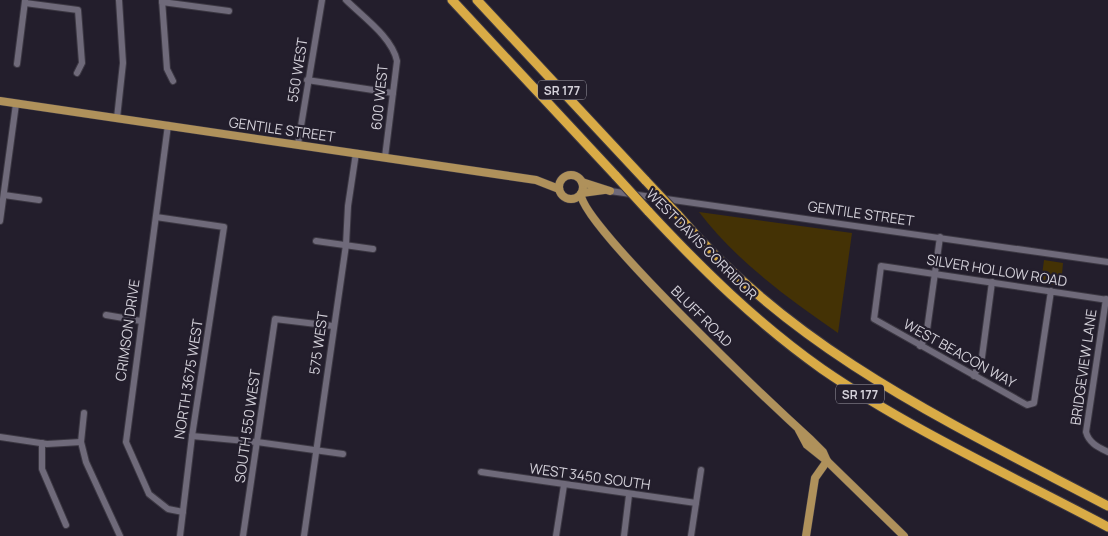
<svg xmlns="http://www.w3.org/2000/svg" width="1108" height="536" viewBox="0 0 1108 536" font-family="Manrope,sans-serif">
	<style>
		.green { fill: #443205 }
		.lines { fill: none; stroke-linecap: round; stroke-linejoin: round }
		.minor-casing { stroke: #3c3843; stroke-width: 8 }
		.major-casing { stroke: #3c3843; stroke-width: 9 }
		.highway-casing { stroke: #3c3843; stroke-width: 11 }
		.minor { stroke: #6f6a7a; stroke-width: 6 }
		.major { stroke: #af915b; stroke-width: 8 }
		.highway { stroke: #d9ab46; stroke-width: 9 }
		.highway-bridge-casing { stroke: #3c3843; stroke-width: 11; stroke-linecap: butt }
		.highway-bridge { stroke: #d9ab46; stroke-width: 9 }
		.labels { text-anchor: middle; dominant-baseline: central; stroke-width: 4.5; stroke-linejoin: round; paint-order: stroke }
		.shield { fill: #231e2c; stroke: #9e9ba5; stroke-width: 1 }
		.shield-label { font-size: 12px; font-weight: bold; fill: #d3d0d9 }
		.street-label { font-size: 14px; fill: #d3d0d9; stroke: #231e2c }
	</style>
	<rect width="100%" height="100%" fill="#231e2c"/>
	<g class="green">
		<path d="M 699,212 L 852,233 L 838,333 C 788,298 736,261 699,212 Z"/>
		<path d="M 1044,260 L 1063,263 L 1061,286 L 1041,283 Z"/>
	</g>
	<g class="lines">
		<defs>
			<g id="minor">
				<path d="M 162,0 L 167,69 L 173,81"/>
				<path d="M 346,0 C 363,17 392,37 397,61 L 385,157"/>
				<path d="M 162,2 L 229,11"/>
				<path d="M 25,3 L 78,10 L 82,63 L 77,73"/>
				<path d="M 17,64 L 25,1"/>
				<path d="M 307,80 L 393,93"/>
				<path d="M 117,118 L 123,63 L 119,0"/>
				<path d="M 168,125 L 126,442 L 149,494 L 168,509 L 183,512"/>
				<path d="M 298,144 L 322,0"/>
				<path d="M 610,191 L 1108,262"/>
				<path d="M 4,195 L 39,200"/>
				<path d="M 156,217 L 224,227 L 192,436 L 180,536"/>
				<path d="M 0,221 L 16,104"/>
				<path d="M 316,241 L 373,249"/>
				<path d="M 1051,291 L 1034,403 L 1027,405 L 874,319 L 881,266 C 957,277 1032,289 1108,300"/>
				<path d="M 1106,299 L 1086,432 C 1089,443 1098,447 1108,452"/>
				<path d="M 106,315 L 141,321"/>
				<path d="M 920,346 L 926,337 L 940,237"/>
				<path d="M 974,376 L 982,357 L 992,282"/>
				<path d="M 84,413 L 81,442 L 86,462 L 120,536"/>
				<path d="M 192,436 L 257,442 L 343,454"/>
				<path d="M 0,437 L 47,444 L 81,442"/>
				<path d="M 42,443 L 42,469 L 66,525"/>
				<path d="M 481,472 L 696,503"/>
				<path d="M 243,536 L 275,319 L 333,326"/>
				<path d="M 304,536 L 346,245 L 348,206 L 356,153"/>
				<path d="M 556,536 L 564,485"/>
				<path d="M 624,536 L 629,495"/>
				<path d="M 691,536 L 701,470"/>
			</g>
			<g id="major">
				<path d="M 0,101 L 536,180 L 559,189"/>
				<circle cx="571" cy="187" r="12"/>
				<path d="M 582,182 L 610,191"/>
				<path d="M 582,193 L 604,190"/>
				<path d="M 581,194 C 580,224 778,410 811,440 L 823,452 L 827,461"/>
				<path d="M 799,430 L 807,445 L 827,461 L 904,536"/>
				<path d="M 806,536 L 815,478 L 827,461"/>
			</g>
			<g id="highway">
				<path d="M 452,0 L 616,176"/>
				<path d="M 477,0 L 646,181"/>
				<path d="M 648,211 C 702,269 757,323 822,369 C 909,429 1014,477 1108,527"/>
				<path d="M 677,214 C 794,352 952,424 1108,506"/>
			</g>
		</defs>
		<use href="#minor" class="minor-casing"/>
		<use href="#major" class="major-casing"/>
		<use href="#highway" class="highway-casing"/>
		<use href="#minor" class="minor"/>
		<use href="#major" class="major"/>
		<use href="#highway" class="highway"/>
		<defs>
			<g id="highway-bridge">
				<path d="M 616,176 L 648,211"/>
				<path d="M 646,181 L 677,214"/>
			</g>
		</defs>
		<use href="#highway-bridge" class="highway-bridge-casing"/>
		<use href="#highway-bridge" class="highway-bridge"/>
	</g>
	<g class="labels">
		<g class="shield">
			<rect x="538" y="80.5" width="48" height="19" rx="4"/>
			<rect x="836" y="384.5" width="48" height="19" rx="4"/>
		</g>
		<g class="shield-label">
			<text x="562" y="90">SR 177</text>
			<text x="860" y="394">SR 177</text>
		</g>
		<g class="street-label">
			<text transform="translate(297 70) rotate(-81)">550 WEST</text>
			<text transform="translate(379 97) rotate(-84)">600 WEST</text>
			<text transform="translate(282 129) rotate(8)">GENTILE STREET</text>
			<text transform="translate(861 213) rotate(8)">GENTILE STREET</text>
			<text transform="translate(702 244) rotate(45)">WEST DAVIS CORRIDOR</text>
			<text transform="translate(997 270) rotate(9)">SILVER HOLLOW ROAD</text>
			<text transform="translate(702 316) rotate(45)">BLUFF ROAD</text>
			<text transform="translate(127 330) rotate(-82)">CRIMSON DRIVE</text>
			<text transform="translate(318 343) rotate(-82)">575 WEST</text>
			<text transform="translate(960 353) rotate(29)">WEST BEACON WAY</text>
			<text transform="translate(1083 367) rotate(-82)">BRIDGEVIEW LANE</text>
			<text transform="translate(188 379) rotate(-81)">NORTH 3675 WEST</text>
			<text transform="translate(247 426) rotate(-82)">SOUTH 550 WEST</text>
			<text transform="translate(590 476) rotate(8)">WEST 3450 SOUTH</text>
		</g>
	</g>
</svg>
